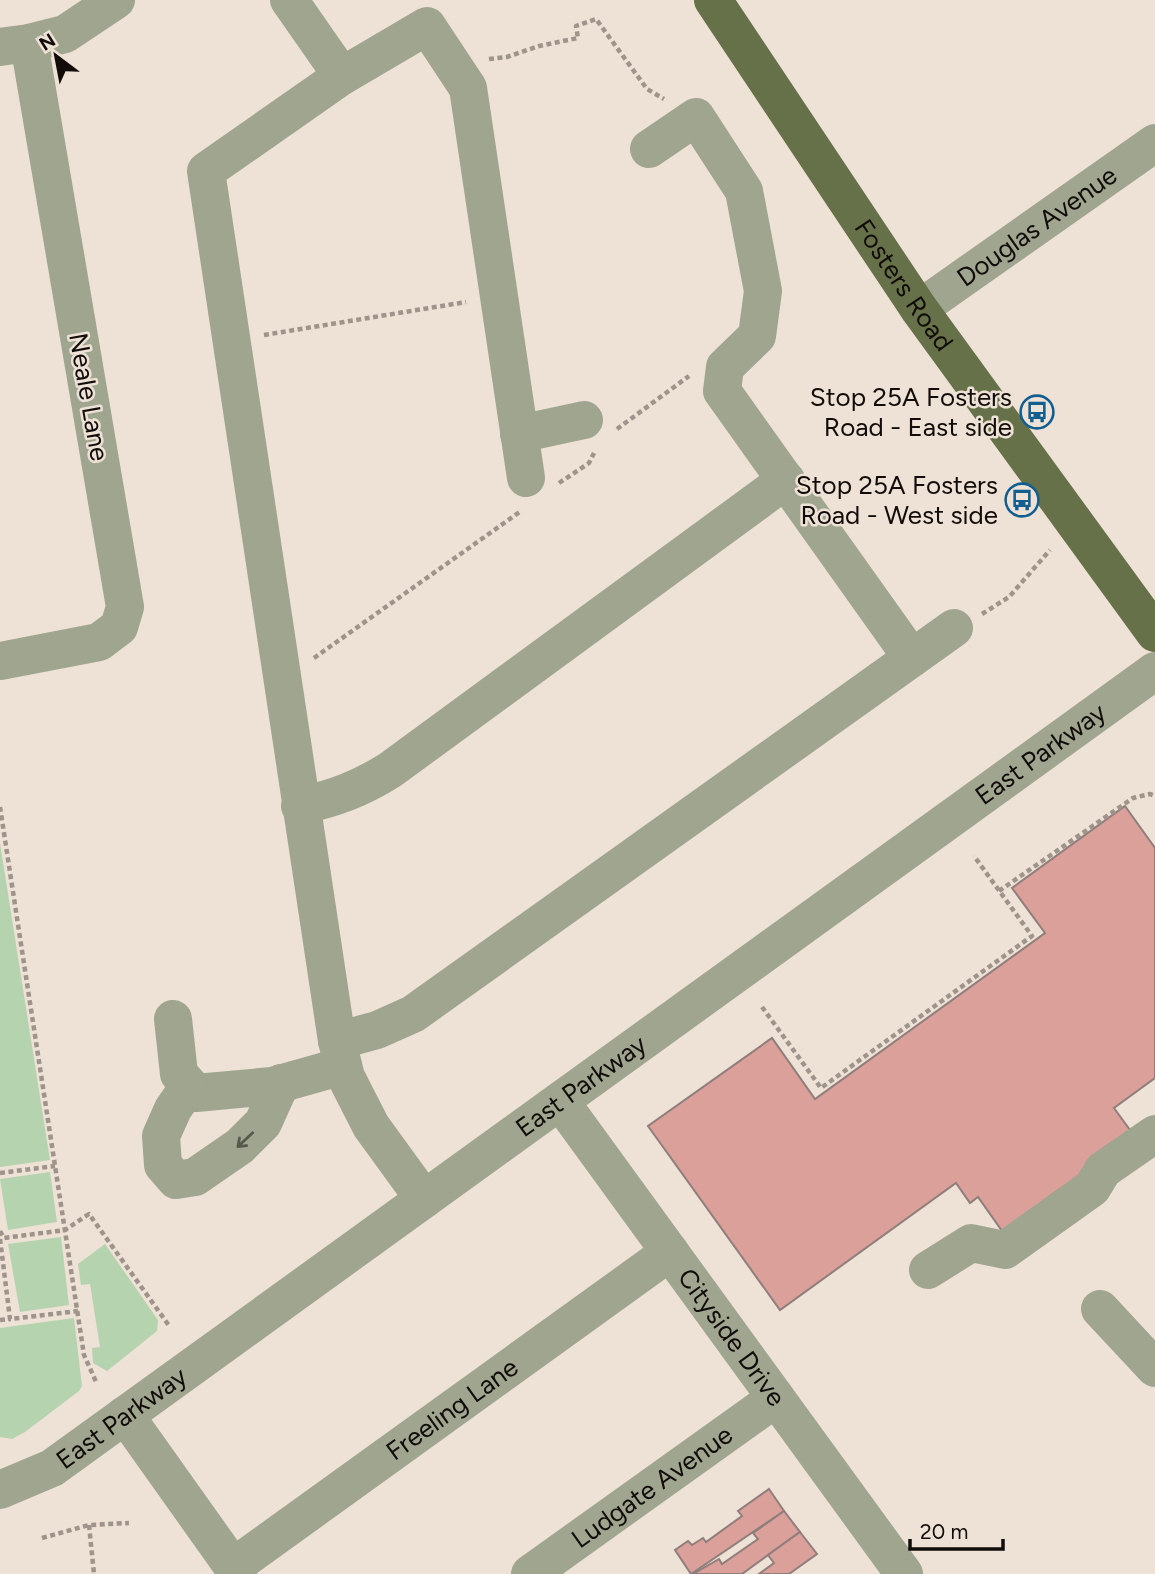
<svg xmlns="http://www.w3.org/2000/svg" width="1155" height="1574" viewBox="0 0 1155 1574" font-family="Figtree,sans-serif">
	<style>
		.green { fill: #b6d3af }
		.building { fill: #daa099; stroke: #8f7e7c; stroke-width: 2 }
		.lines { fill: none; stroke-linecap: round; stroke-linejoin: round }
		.path { stroke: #9e948b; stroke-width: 4.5; stroke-dasharray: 5 3.5; stroke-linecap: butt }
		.minor { stroke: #9fa58f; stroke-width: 38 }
		.major { stroke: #667149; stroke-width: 38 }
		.oneway { stroke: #58584c }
		.labels { text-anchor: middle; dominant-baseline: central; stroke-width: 5; stroke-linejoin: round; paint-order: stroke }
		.street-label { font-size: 26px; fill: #110c09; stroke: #eee1d5 }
		.poi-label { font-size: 26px; fill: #110c09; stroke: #eee1d5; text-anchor: end }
	</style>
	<rect width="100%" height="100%" fill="#eee1d5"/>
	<g class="green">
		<path d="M 0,843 L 50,1160 L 0,1167 Z"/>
		<path d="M 50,1172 L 57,1222 L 8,1230 L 0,1179 Z"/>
		<path d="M 61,1237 L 69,1305 L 20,1312 L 8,1244 Z"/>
		<path d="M 105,1244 L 158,1320 L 157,1331 L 107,1371 L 93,1363 L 92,1348 L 100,1347 L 90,1284 L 81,1285 L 78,1264 Z"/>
		<path d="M 74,1318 L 82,1386 L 79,1391 L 25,1432 L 12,1439 L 0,1437 L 0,1328 Z"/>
	</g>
	<g class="building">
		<path d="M 1125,806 L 1155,848 L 1155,1078 L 1114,1108 L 1133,1134 L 1007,1238 L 978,1197 L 970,1203 L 956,1183 L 780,1310 L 648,1126 L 772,1038 L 815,1099 L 1045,933 L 1012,888 Z"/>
		<path d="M 769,1489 L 784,1511 L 691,1574 L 675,1550 L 688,1541 L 692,1545 L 703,1538 L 706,1542 L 742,1516 L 738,1511 Z"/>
		<path d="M 784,1511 L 800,1532 L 742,1574 L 693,1574 L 719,1559 L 722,1564 L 758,1539 L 753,1533 Z"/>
		<path d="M 800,1532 L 817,1554 L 789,1574 L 759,1574 L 774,1563 L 768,1555 Z"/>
	</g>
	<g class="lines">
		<g class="path">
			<path d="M 489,59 L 507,57 L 539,46 L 578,38 L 576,26 L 596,19 L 647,89 L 664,99"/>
			<path d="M 264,335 L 466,302"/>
			<path d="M 617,429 L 689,376"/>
			<path d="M 559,483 L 589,463 L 594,453"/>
			<path d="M 982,614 L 1009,597 L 1050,550"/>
			<path d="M 314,658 L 521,511"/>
			<path d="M 0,807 L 84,1355 L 97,1384"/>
			<path d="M 999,891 L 1133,798 L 1150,794 L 1155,796"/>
			<path d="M 762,1007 L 821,1088 L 1032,936 L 974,856"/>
			<path d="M 0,1173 L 55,1166"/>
			<path d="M 0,1231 L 4,1238 L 65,1230 L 89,1214 L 170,1327"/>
			<path d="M 0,1239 L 10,1319 L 78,1311"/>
			<path d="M 0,1320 L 10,1319"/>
			<path d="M 89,1525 L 94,1574"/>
			<path d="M 42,1538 L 89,1525 L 129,1523"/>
		</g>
		<g class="minor">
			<path d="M 289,0 L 342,76"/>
			<path d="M 0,47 L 29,43 L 65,34 L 116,0"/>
			<path d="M 649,149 L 696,117 L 744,191 L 763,291 L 757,336 L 725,367 L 722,391 L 912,658"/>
			<path id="s1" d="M 919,309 L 1155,143"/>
			<path d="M 519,434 L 584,420"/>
			<path d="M 0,661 L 99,642 L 119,627 L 125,607 L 29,43"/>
			<path d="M 300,806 C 335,798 360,789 390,770 L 786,480"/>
			<path d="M 173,1019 L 179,1074 L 196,1093 L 272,1086 L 343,1066"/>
			<path d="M 337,1041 L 377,1030 L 413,1014 L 954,628"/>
			<path d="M 189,1086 L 173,1109 L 161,1136 L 163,1165 L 176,1180 L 195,1177 L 240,1146 L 263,1123 L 281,1083"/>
			<path id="s2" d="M 560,1101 L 904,1574"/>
			<path d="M 424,1199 L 371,1126 L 346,1077 L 337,1041 L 206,171 L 342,76 L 427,26 L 468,88 L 526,478"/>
			<path d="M 928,1270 L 971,1243 L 1005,1250 L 1092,1188 L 1103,1170 L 1155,1134"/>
			<path d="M 1100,1309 L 1155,1368"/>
			<path d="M 125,1415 L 238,1574"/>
			<path id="s3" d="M 0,1490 L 52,1468 L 1155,671"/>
			<path id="s4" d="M 233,1567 L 670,1252"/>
			<path id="s5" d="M 530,1574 L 776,1398"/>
		</g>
		<path class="major" id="s6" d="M 713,0 L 919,309 L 1155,633"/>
	</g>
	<defs><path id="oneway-shaft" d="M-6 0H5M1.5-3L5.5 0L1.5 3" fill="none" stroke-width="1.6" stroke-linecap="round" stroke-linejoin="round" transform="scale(1.75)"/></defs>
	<use class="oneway" href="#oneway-shaft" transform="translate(245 1140) rotate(137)"/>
	<defs>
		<symbol id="bus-ring" viewBox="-11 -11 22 22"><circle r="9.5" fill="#eee1d5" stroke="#115e91" stroke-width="1.5"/><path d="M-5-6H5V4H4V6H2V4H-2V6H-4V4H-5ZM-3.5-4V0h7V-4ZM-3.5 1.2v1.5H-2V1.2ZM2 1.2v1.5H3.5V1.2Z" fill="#115e91"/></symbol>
	</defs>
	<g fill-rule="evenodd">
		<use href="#bus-ring" x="1018" y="393" width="38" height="38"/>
		<use href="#bus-ring" x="1003" y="481" width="38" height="38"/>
	</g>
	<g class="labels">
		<g class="street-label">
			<text stroke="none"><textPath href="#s1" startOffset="144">Douglas Avenue</textPath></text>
			<text stroke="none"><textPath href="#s6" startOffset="343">Fosters Road</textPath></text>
			<text transform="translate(89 397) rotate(80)">Neale Lane</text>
			<text stroke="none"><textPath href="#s3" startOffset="1276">East Parkway</textPath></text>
			<text stroke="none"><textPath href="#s3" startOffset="709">East Parkway</textPath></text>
			<text stroke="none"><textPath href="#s2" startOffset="292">Cityside Drive</textPath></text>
			<text stroke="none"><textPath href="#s4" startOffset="270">Freeling Lane</textPath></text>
			<text stroke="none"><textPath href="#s3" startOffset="142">East Parkway</textPath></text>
			<text stroke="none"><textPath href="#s5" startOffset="150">Ludgate Avenue</textPath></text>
		</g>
		<g class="poi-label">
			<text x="1012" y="397">Stop 25A Fosters<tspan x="1012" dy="30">Road - East side</tspan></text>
			<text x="998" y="485">Stop 25A Fosters<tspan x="998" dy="30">Road - West side</tspan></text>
		</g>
	</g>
	<g transform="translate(56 56) rotate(328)" stroke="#eee1d5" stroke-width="5" paint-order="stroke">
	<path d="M0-5L12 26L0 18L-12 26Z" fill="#110c09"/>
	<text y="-10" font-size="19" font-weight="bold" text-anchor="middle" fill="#110c09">N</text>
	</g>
	<path d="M910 1539v10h93v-10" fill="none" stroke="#110c09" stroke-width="3.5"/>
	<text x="920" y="1539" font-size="21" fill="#110c09" stroke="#eee1d5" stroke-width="5" paint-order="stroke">20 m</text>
</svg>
